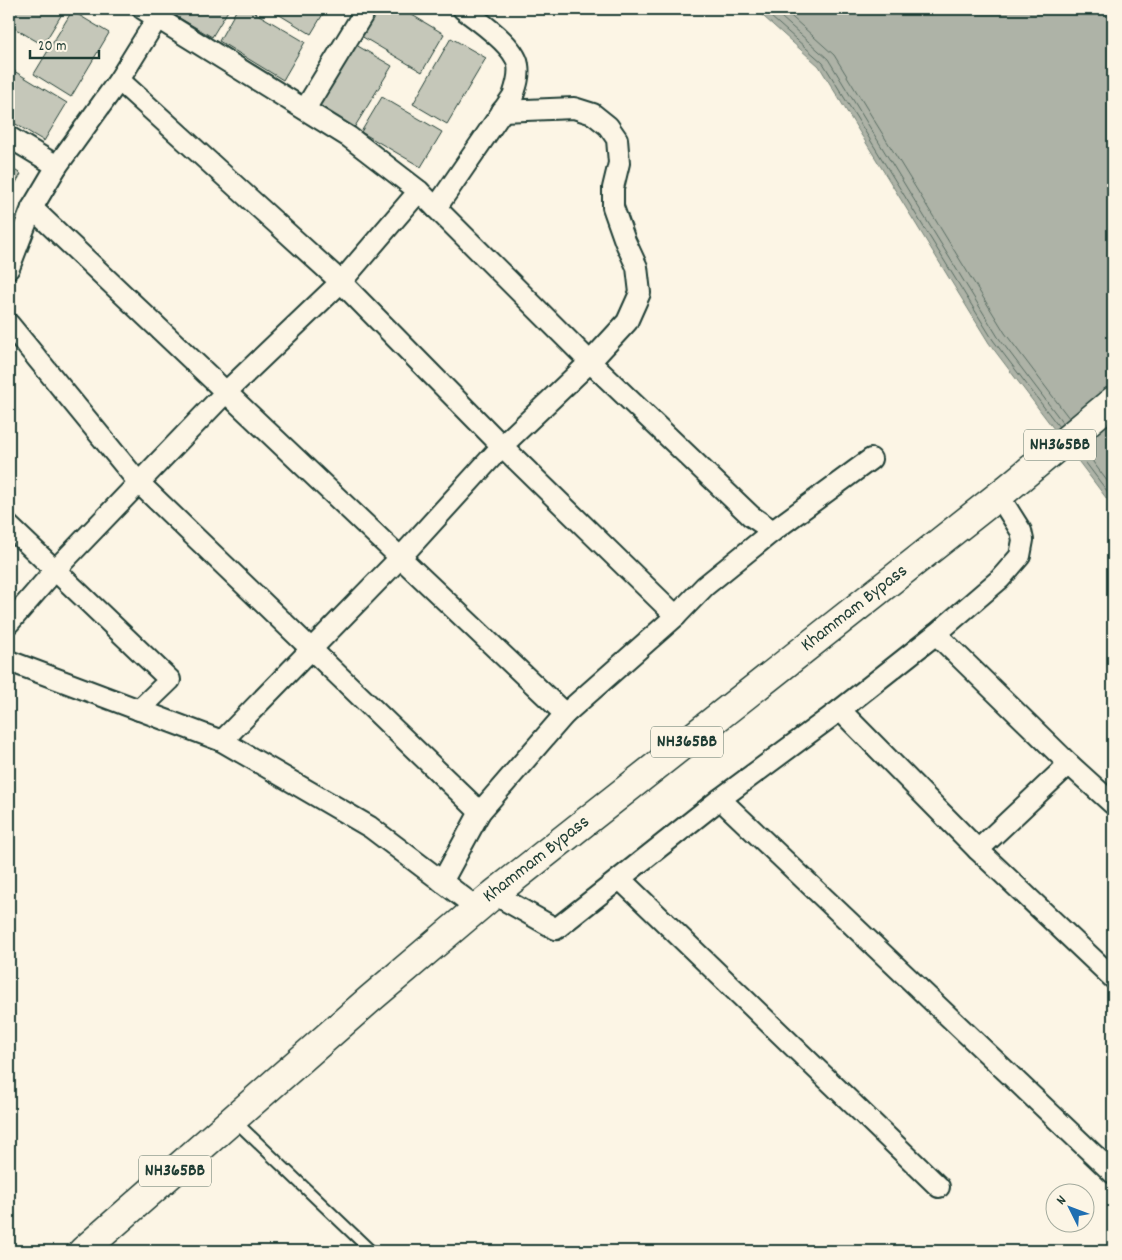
<svg xmlns="http://www.w3.org/2000/svg" width="1122" height="1260" viewBox="0 0 1122 1260" font-family="Dekko,sans-serif">
	<style>
		.water { fill: #aeb3a7; stroke: #758479 }
		.lines { fill: none; stroke-linecap: round; stroke-linejoin: round }
		.shore { stroke: #586c62; stroke-width: 1 }
		.building { fill: #c5c7b9; stroke: #1f3d34 }
		.lane-casing { stroke: #1f3d34; stroke-width: 14 }
		.street-casing { stroke: #1f3d34; stroke-width: 24 }
		.highway-casing { stroke: #1f3d34; stroke-width: 31 }
		.lane { stroke: #fcf5e5; stroke-width: 10 }
		.street { stroke: #fcf5e5; stroke-width: 20 }
		.highway { stroke: #fcf5e5; stroke-width: 28 }
		.labels { text-anchor: middle; dominant-baseline: central; stroke-width: 5; stroke-linejoin: round; paint-order: stroke }
		.shield { fill: #fcf5e5; stroke: #617469; stroke-width: 1 }
		.shield-label { font-size: 18px; font-weight: bold; fill: #1f3d34 }
		.street-label { font-size: 19px; fill: #1f3d34; stroke: #fcf5e5 }
	</style>
	<rect width="100%" height="100%" fill="#fcf5e5"/>
	<filter id="ink" filterUnits="userSpaceOnUse"><feTurbulence type="fractalNoise" baseFrequency=".02" numOctaves="2"/><feDisplacementMap in="SourceGraphic" scale="10" xChannelSelector="R" yChannelSelector="G"/><feConvolveMatrix kernelMatrix="1 2 1 2 8 2 1 2 1" color-interpolation-filters="sRGB"/></filter>
	<g filter="url(#ink)">
		<path class="water" d="M 755,9 L 1113,9 L 1113,507 L 989,343 L 819,66 Z"/>
		<g class="lines">
			<g class="shore">
				<path d="M 762,9 L 823,63 L 993,340 L 1059,427"/>
				<path d="M 772,9 L 828,59 L 998,337 L 1063,423"/>
				<path d="M 783,9 L 834,55 L 1005,333 L 1069,418"/>
				<path d="M 1082,447 L 1113,489"/>
				<path d="M 1077,451 L 1113,499"/>
			</g>
		</g>
		<g class="building">
			<path d="M 9,9 L 65,9 L 43,45 L 9,25 Z"/>
			<path d="M 180,9 L 229,9 L 212,37 L 176,16 Z"/>
			<path d="M 237,9 L 249,9 L 305,42 L 283,80 L 219,41 Z"/>
			<path d="M 275,9 L 326,9 L 311,34 L 273,11 Z"/>
			<path d="M 370,9 L 402,9 L 444,34 L 422,72 L 356,33 Z"/>
			<path d="M 72,11 L 109,33 L 71,97 L 34,74 Z"/>
			<path d="M 451,38 L 486,58 L 447,124 L 413,104 Z"/>
			<path d="M 351,42 L 392,66 L 354,128 L 314,104 Z"/>
			<path d="M 9,68 L 67,103 L 44,141 L 9,120 Z"/>
			<path d="M 382,97 L 442,132 L 421,167 L 361,132 Z"/>
			<path d="M 9,167 L 21,174 L 9,195 Z"/>
		</g>
		<g class="lines">
			<defs>
				<path id="lane" d="M 235,1121 L 371,1251"/>
				<g id="street">
					<path d="M 143,9 L 349,137 L 419,191 L 590,362 L 751,516 L 773,531"/>
					<path d="M 119,80 L 341,282 L 502,446 L 676,616"/>
					<path d="M 305,109 L 366,9"/>
					<path d="M 9,137 L 57,166"/>
					<path d="M 32,208 L 565,714"/>
					<path d="M 436,208 L 513,96 C 516,87 520,76 518,65 C 515,46 478,20 463,9"/>
					<path d="M 9,268 L 32,208 L 57,166 L 119,80 L 163,9"/>
					<path d="M 9,324 L 139,483 L 480,812"/>
					<path d="M 9,526 L 170,680 L 139,710"/>
					<path d="M 9,623 L 55,570 L 226,392 L 341,282 L 419,191"/>
					<path d="M 936,634 L 1069,764 L 1113,804"/>
					<path d="M 9,661 L 222,741 L 370,827 L 477,908"/>
					<path d="M 840,710 L 978,850 L 1113,978"/>
					<path d="M 222,741 L 400,558 L 502,446 L 590,362 L 627,322 L 640,293 L 637,267 L 625,241 L 613,207 L 613,188 L 619,163 L 617,139 L 608,126 L 593,114 L 574,108 L 502,111"/>
					<path d="M 720,799 L 1113,1173"/>
					<path d="M 978,850 L 1069,764"/>
					<path d="M 620,879 L 939,1187"/>
					<path d="M 442,882 L 480,812 L 565,714 L 676,616 L 705,586 L 773,531 L 871,459"/>
					<path d="M 494,894 L 556,929 L 720,799 L 840,710 L 936,634 L 1000,579 L 1020,556 L 1023,540 L 1021,531 L 999,496"/>
				</g>
				<path id="highway" d="M 83,1251 L 370,999 L 494,894 L 1007,489 L 1113,401"/>
			</defs>
			<use href="#lane" class="lane-casing"/>
			<use href="#street" class="street-casing"/>
			<use href="#highway" class="highway-casing"/>
			<use href="#lane" class="lane"/>
			<use href="#street" class="street"/>
			<use href="#highway" class="highway"/>
		</g>
	</g>
	<g class="labels">
		<g class="shield">
			<rect x="1024" y="429.5" width="72" height="31" rx="4"/>
			<rect x="651" y="726.5" width="72" height="31" rx="4"/>
			<rect x="139" y="1155.5" width="72" height="31" rx="4"/>
		</g>
		<g class="shield-label">
			<text x="1060" y="445">NH365BB</text>
			<text x="687" y="742">NH365BB</text>
			<text x="175" y="1171">NH365BB</text>
		</g>
		<g class="street-label">
			<text transform="translate(855 609) rotate(-38)">Khammam Bypass</text>
			<text transform="translate(537 860) rotate(-38)">Khammam Bypass</text>
		</g>
	</g>
	<rect width="1122" height="1260" fill="none" stroke="#fcf5e5" stroke-width="30"/>
	<rect x="15" y="15" width="1092" height="1230" fill="none" stroke="#1f3d34" stroke-width="2" filter="url(#ink)"/>
	<g transform="translate(1070 1208) rotate(312)"><circle r="24" fill="#fcf5e5" stroke="#a4ab9e"/>
	<path d="M0-4L9 19L0 12L-9 19Z" fill="#1f6fb2"/>
	<text y="-8" font-size="14" font-weight="bold" text-anchor="middle" fill="#1f3d34">N</text>
	</g>
	<path d="M30 50v8h69v-8" fill="none" stroke="#1f3d34" stroke-width="2.5"/>
	<text x="38" y="50" font-size="15" fill="#1f3d34" stroke="#fcf5e5" stroke-width="4" paint-order="stroke">20 m</text>
</svg>
